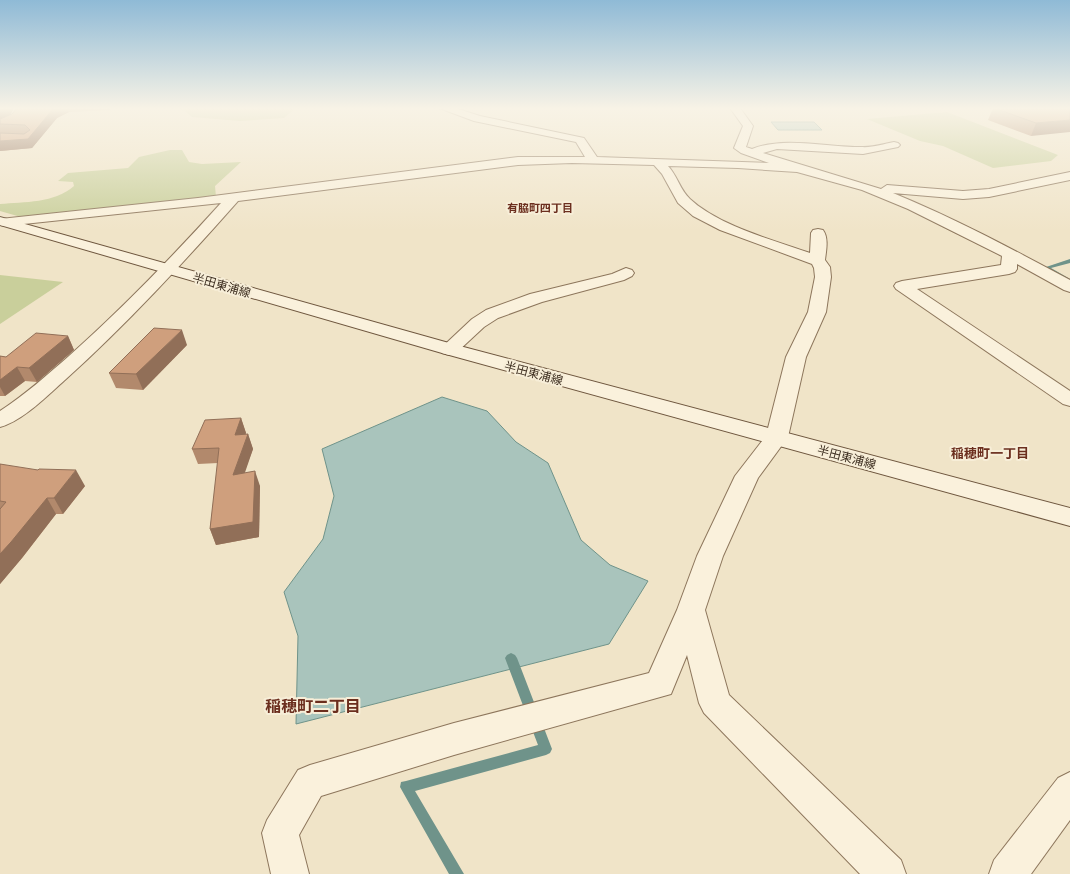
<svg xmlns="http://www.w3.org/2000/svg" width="1070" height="874" viewBox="0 0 1070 874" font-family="Georgia,'Noto Sans JP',serif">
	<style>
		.green { fill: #c9cf9b }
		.water { fill: #a9c4bc; stroke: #6f938a }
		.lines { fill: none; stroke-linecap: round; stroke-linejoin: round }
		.stream { fill: #6f938a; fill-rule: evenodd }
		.street-casing { stroke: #8d765c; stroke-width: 2 }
		.secondary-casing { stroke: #6f573f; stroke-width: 2 }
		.street { fill: #faf1dc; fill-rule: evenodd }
		.secondary { fill: #faf1dc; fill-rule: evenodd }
		.wall { fill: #b2896c }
		.shaded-wall { fill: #916f58 }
		.building { fill: #cf9f7d; stroke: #916f58 }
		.labels { text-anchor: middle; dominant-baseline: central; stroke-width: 4; stroke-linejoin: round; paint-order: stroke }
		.far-neighbourhood-label { font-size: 11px; font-weight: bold; fill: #6b2e1e; stroke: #f7eed8 }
		.street-label { font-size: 12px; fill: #3d2e20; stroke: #f7eed8 }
		.neighbourhood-label { font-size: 13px; font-weight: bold; fill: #6b2e1e; stroke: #f7eed8 }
		.near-neighbourhood-label { font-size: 16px; font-weight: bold; fill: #6b2e1e; stroke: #f7eed8 }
	</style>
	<rect width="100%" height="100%" fill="#f0e4c8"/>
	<g class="green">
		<path d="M 175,108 L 296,108 L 284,118 L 240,121 L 192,117 L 185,111 Z"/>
		<path d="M 947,112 L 1058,155 L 1051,161 L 993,168 L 943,146 L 920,141 L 867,119 Z"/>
		<path d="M 170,150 L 182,150 L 189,162 L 202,164 L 241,162 L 215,186 L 216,197 L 21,217 L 0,211 L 0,204 C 24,202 55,203 74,186 L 73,182 L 58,181 L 68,173 L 128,168 L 139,157 Z"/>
		<path d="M 0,275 L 63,282 L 0,324 Z"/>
	</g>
	<g class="water">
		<path d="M 771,122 L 814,122 L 822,130 L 778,130 Z"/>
		<path d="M 442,397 L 487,411 L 516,442 L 548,463 L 581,540 L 610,565 L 648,581 L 609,644 L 296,724 L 298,636 L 284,592 L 323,539 L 334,496 L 322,449 Z"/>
	</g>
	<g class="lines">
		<g class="stream">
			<path d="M 1070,259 L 1070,263 L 1051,268 L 1070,279 L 1070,283 L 1043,268 Z"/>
			<path d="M 511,653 L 515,655 L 517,658 L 552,749 L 550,753 L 546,755 L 415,791 L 464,874 L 449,874 L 400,787 L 401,782 L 406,781 L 538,745 L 505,658 L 507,655 Z"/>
		</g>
		<defs>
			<g id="street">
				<path d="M 439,108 L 455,108 L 480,116 L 584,138 L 597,157 L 769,163 L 741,153 L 734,148 L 743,126 L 730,108 L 740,108 L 753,126 L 746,147 L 752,149 C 784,136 826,147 861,147 C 872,148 883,144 894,142 L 898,143 L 900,145 L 898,147 L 863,154 L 777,149 L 763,153 L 881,189 L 887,185 L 963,191 L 989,189 L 1070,172 L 1070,180 L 989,197 L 963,199 L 893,193 C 954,218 1012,249 1070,280 L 1070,292 L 1064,290 L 1017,264 L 1017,269 L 1015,272 L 1009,274 L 917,289 L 1070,391 L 1070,406 L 1063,404 L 896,289 L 894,286 L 896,283 L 902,281 L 1001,265 L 1002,256 L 908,209 L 862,190 L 797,172 L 738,168 L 668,166 C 677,175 680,190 690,199 C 719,226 773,240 810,253 L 811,233 L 813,230 L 818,229 L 823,230 C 829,238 826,251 825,260 L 830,267 L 831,277 L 826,312 L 806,357 L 788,437 L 758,478 L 723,556 L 705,610 L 729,695 L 901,860 L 906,874 L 860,874 L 704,713 L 699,703 L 687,655 L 671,694 L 454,755 L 321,796 L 299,835 L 309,874 L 271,874 L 262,833 L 267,820 L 298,770 L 310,765 L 454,723 L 649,673 L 677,610 L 697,556 L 735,476 L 766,436 L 786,357 L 808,312 L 815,277 L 814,268 L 812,264 L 720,230 L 693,216 L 678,203 L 662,174 L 654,165 L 572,163 L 518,165 L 238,201 C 183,263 128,323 66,379 C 49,394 23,421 0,427 L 0,411 C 25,395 47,375 69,356 C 123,308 173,256 221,203 L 5,226 L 0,225 L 0,219 L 198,198 L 518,157 L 585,157 L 576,142 L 474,121 Z"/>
				<path d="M 626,268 L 632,270 L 634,273 L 632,276 L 624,280 L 542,302 L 498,318 L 484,327 L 456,353 L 449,355 L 442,353 L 440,349 L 472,319 L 486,310 L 530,294 L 612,274 Z"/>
				<path d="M 1070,772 L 1070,820 L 1031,874 L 989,874 L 994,860 L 1058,778 Z"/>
			</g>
			<path id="secondary" d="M 0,217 L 456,345 L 1070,508 L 1070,526 L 442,353 L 0,225 Z"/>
		</defs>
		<use href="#street" class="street-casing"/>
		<use href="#secondary" class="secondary-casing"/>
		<use href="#street" class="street"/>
		<use href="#secondary" class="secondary"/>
	</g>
	<g class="wall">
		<path d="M 0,108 L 13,110 L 10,115 L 12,114 L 17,108 L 112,108 L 110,110 L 69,112 L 57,118 L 32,148 L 0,151 Z"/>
		<path d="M 993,108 L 1070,108 L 1031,136 L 988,120 Z"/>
		<path d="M 68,336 L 74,350 L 37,382 L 25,381 L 5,396 L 0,396 L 0,356 L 6,357 Z"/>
		<path d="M 187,345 L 143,390 L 116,388 L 109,373 Z"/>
		<path d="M 241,418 L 246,433 L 245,434 L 248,434 L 253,449 L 244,473 L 260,486 L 259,537 L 216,545 L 210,529 L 218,463 L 198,464 L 192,449 Z"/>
		<path d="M 0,464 L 85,486 L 63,514 L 56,514 L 22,558 L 0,584 Z"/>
	</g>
	<g class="shaded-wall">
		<path d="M 2,108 L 12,108 L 13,110 L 10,115 L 0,120 L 0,109 Z"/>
		<path d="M 55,108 L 68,108 L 69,112 L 57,118 L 32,148 L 0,151 L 0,141 L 28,139 L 53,109 Z"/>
		<path d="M 1070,120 L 1070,132 L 1031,136 L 1036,123 Z"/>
		<path d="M 182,330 L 187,345 L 143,390 L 136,374 Z"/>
		<path d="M 68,336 L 74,350 L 37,382 L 29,368 Z"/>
		<path d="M 17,367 L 25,381 L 5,396 L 0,387 L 0,380 Z"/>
		<path d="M 241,418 L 246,433 L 240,449 L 235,435 Z"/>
		<path d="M 248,434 L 253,449 L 239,490 L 233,475 Z"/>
		<path d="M 76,470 L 85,486 L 63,514 L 54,498 Z"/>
		<path d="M 255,471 L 260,486 L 259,537 L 216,545 L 210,529 Z"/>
		<path d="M 47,498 L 56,514 L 22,558 L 0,584 L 0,554 Z"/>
	</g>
	<g class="building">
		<path d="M 17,108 L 55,108 L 53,109 L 28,139 L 0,141 L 0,133 L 24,134 L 30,130 L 25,125 L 0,124 L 0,119 L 12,114 Z"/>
		<path d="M 994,108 L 1070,108 L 1070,120 L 1036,123 Z"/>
		<path d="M 154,328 L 182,330 L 136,374 L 109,373 Z"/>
		<path d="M 36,333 L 68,336 L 29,368 L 17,367 L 0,380 L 0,356 L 6,357 Z"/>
		<path d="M 241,418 L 235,435 L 248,434 L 233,475 L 255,471 L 253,522 L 210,529 L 219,448 L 192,449 L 205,420 Z"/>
		<path d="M 0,464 L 38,470 L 39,469 L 76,470 L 54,498 L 47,498 L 11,542 L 0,554 L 0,509 L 6,502 L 0,501 Z"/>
	</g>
	<linearGradient id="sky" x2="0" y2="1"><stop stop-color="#8fbad6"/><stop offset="0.47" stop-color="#f8f3e6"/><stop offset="1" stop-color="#f8f3e6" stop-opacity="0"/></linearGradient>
	<rect width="1070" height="231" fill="url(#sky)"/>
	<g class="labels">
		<g class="far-neighbourhood-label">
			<text x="540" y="207">有脇町四丁目</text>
		</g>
		<g class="street-label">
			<text transform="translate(222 284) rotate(16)">半田東浦線</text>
			<text transform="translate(534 372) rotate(15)">半田東浦線</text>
			<text transform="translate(847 456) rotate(15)">半田東浦線</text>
		</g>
		<g class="neighbourhood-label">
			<text x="990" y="452">稲穂町一丁目</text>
		</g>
		<g class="near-neighbourhood-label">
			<text x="313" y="705">稲穂町二丁目</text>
		</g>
	</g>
</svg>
